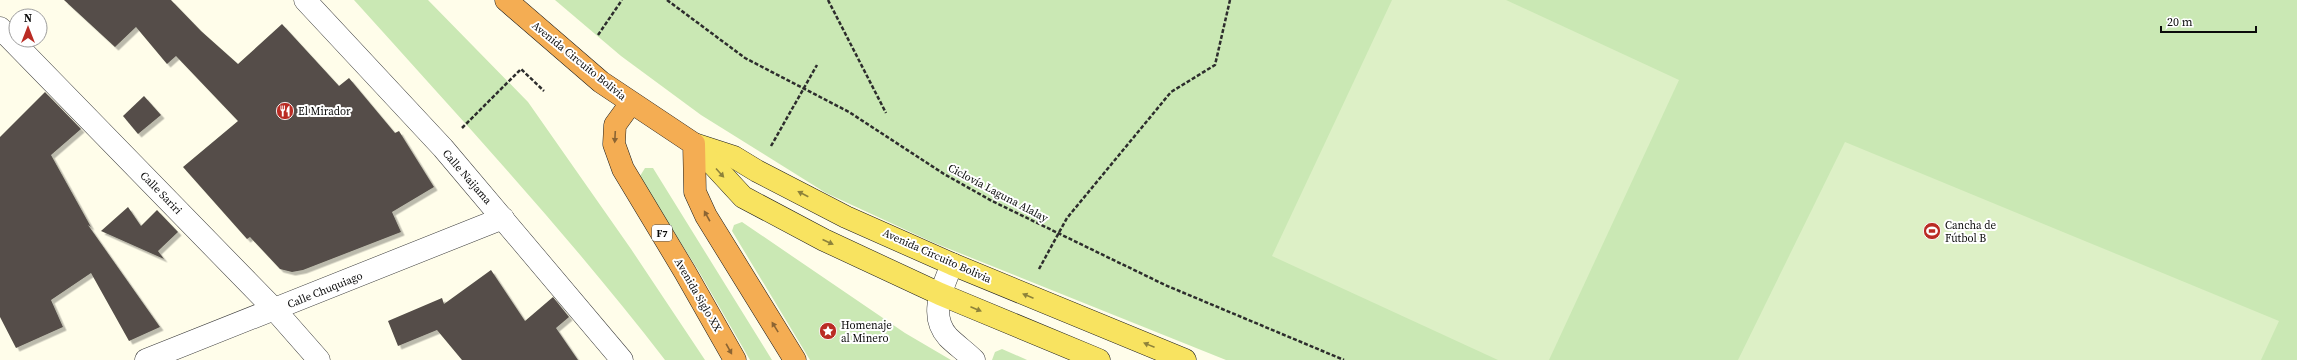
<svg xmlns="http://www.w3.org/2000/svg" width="2297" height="360" viewBox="0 0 2297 360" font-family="'Source Serif 4',serif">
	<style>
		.green { fill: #cae8b4 }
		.pitch { fill: #ddf0c6 }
		.building { fill: #544e48; filter: url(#shadow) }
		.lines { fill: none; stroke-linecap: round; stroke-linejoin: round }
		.street-casing { stroke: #3e3e3e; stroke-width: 23 }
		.primary-casing { stroke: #1c1c1c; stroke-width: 23 }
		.highway-casing { stroke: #1c1c1c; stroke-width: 23 }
		.path { stroke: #2d2d2d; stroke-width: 2.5; stroke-dasharray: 4 2; stroke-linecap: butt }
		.street { stroke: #fff; stroke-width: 22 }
		.primary { stroke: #f8e360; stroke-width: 22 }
		.highway { stroke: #f4ad53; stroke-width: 22 }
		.oneway { fill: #8b6433 }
		.oneway2 { fill: #8d823a }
		.labels { text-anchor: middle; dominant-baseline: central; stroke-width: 4; stroke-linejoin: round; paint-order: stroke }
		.shield { fill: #fff; stroke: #545454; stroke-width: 1 }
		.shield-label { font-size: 10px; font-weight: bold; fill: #0b0b0b }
		.street-label { font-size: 11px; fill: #0b0b0b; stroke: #fff }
		.poi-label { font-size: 11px; fill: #0b0b0b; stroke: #fff; text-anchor: start }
	</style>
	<defs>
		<filter id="shadow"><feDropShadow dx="3.5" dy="3.5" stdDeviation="0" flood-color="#0004"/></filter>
	</defs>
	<rect width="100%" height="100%" fill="#fffdea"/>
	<g class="green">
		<path d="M 354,0 L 428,0 L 528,102 L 631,249 L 705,360 L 665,360 C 568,234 460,118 354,0 Z"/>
		<path d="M 555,0 L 2297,0 L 2297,360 L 1226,360 L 932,242 L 826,193 L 701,115 L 621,56 Z"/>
		<path d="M 645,168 L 653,168 L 772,360 L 750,360 L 698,270 L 643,183 L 640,176 Z"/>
		<path d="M 742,222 L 905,333 L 951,360 L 810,360 L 732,231 L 734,225 Z"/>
		<path d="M 1002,349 L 1025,359 L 1027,360 L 992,360 L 995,352 Z"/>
	</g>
	<g class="pitch">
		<path d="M 1392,0 L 1506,0 L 1679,80 L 1549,360 L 1498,360 L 1272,256 Z"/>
		<path d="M 1845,142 L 2279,321 L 2261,360 L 1738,360 Z"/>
	</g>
	<g class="building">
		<path d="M 64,0 L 171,0 L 201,31 L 238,64 L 282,24 L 339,86 L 349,78 L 395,133 L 399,131 L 434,187 L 392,212 L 401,232 L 303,270 L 292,272 L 280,269 L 250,237 L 247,239 L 183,167 L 238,121 L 176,56 L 167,64 L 136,27 L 115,47 Z"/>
		<path d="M 45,92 L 81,129 L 51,155 L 91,227 L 88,225 L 160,327 L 129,341 L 91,273 L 51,300 L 63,327 L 16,348 L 0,317 L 0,137 Z"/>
		<path d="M 144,96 L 161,115 L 138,134 L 123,116 Z"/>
		<path d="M 128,207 L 141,226 L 157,210 L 178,232 L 158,251 L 164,259 L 101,231 Z"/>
		<path d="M 491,270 L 525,321 L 553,297 L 569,317 L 556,328 L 578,360 L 462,360 L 437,330 L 398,346 L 388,321 L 442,298 L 444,304 Z"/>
	</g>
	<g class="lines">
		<defs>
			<g id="street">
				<path d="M 305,0 L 443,148 L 622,360"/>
				<path d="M 0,28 L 275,310 L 319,360"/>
				<path d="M 952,264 C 943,287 928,315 948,337 C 956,345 966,352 974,360"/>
				<path d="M 146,360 L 503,218"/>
			</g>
			<g id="primary">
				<path d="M 694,144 L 734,157 L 757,171 L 846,217 L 952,264 L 1185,360"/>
				<path d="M 695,145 L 743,197 L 824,240 L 940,294 L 1099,360"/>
			</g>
			<g id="highway">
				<path d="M 506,0 L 601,82 L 694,144 L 695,192 L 706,216 L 795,360"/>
				<path d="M 631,103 L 615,125 L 614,144 L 623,169 L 685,272 L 735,360"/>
			</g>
		</defs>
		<use href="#street" class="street-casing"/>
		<use href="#primary" class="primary-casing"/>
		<use href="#highway" class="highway-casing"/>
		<g class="path">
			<path d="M 667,0 L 745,58 L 849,112 L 944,174 L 992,201 L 1165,285 L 1344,360"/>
			<path d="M 828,0 L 886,113"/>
			<path d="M 598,35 L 622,0"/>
			<path d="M 462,128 L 521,69 L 544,91"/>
			<path d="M 771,146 L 817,65"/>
			<path d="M 1039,269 L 1067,218 L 1171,92 L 1215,65 L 1230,0"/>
		</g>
		<use href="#street" class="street"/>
		<use href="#primary" class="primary"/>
		<use href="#highway" class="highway"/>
	</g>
	<defs><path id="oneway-solid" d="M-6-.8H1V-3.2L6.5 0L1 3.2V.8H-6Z"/></defs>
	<g class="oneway">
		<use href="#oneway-solid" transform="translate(615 137) rotate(93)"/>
		<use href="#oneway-solid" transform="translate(707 216) rotate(-119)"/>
		<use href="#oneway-solid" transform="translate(775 327) rotate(-122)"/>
		<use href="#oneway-solid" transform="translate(729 349) rotate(61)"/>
	</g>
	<g class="oneway2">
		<use href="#oneway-solid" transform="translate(720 173) rotate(48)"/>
		<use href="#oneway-solid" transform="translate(803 194) rotate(-153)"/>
		<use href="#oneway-solid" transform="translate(828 242) rotate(25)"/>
		<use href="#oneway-solid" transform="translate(1028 296) rotate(-157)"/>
		<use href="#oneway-solid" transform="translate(976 309) rotate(23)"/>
		<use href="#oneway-solid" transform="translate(1149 345) rotate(-158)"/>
	</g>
	<defs>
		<symbol id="restaurant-disc" viewBox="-11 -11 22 22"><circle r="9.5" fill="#ba2c24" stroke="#fff"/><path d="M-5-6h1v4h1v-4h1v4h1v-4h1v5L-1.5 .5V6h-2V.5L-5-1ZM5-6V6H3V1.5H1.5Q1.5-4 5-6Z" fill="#fff"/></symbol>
		<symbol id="stadium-disc" viewBox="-11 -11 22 22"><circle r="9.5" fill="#ba2c24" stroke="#fff"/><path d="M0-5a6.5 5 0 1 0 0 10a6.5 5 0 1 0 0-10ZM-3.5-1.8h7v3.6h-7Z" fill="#fff"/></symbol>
		<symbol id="sight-disc" viewBox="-11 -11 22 22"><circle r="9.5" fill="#ba2c24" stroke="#fff"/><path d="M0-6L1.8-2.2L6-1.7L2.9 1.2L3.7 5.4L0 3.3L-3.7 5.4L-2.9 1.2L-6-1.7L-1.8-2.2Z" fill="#fff"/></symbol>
	</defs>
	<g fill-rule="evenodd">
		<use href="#restaurant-disc" x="275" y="101" width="20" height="20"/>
		<use href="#stadium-disc" x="1922" y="221" width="20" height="20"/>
		<use href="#sight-disc" x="818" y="321" width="20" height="20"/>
	</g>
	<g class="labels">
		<rect class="shield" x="652" y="225" width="20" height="16" rx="3"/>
		<g class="shield-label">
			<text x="662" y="233">F7</text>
		</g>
		<g class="street-label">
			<text transform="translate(579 61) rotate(39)">Avenida Circuito Bolivia</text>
			<text transform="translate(467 177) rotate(49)">Calle Naijama</text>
			<text transform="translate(161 193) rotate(46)">Calle Sariri</text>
			<text transform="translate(998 193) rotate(28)">Ciclovía Laguna Alalay</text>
			<text transform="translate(937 256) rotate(24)">Avenida Circuito Bolivia</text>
			<text transform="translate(325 290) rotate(-22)">Calle Chuquiago</text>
			<text transform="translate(698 295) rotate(60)">Avenida Siglo XX</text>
		</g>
		<g class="poi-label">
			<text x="298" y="111">El Mirador</text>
			<text x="1945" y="225">Cancha de<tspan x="1945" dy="13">Fútbol B</tspan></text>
			<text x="841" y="325">Homenaje<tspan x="841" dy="13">al Minero</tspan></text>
		</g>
	</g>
	<g transform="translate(28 28)"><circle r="19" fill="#ffffff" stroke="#9d9d9d"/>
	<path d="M0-3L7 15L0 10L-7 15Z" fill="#ba2c24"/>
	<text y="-6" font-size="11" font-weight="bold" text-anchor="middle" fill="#0b0b0b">N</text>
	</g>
	<path d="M2161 26v6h95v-6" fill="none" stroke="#0b0b0b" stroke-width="2"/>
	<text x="2167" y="26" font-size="12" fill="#0b0b0b" stroke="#ffffff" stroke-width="3" paint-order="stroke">20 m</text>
</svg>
